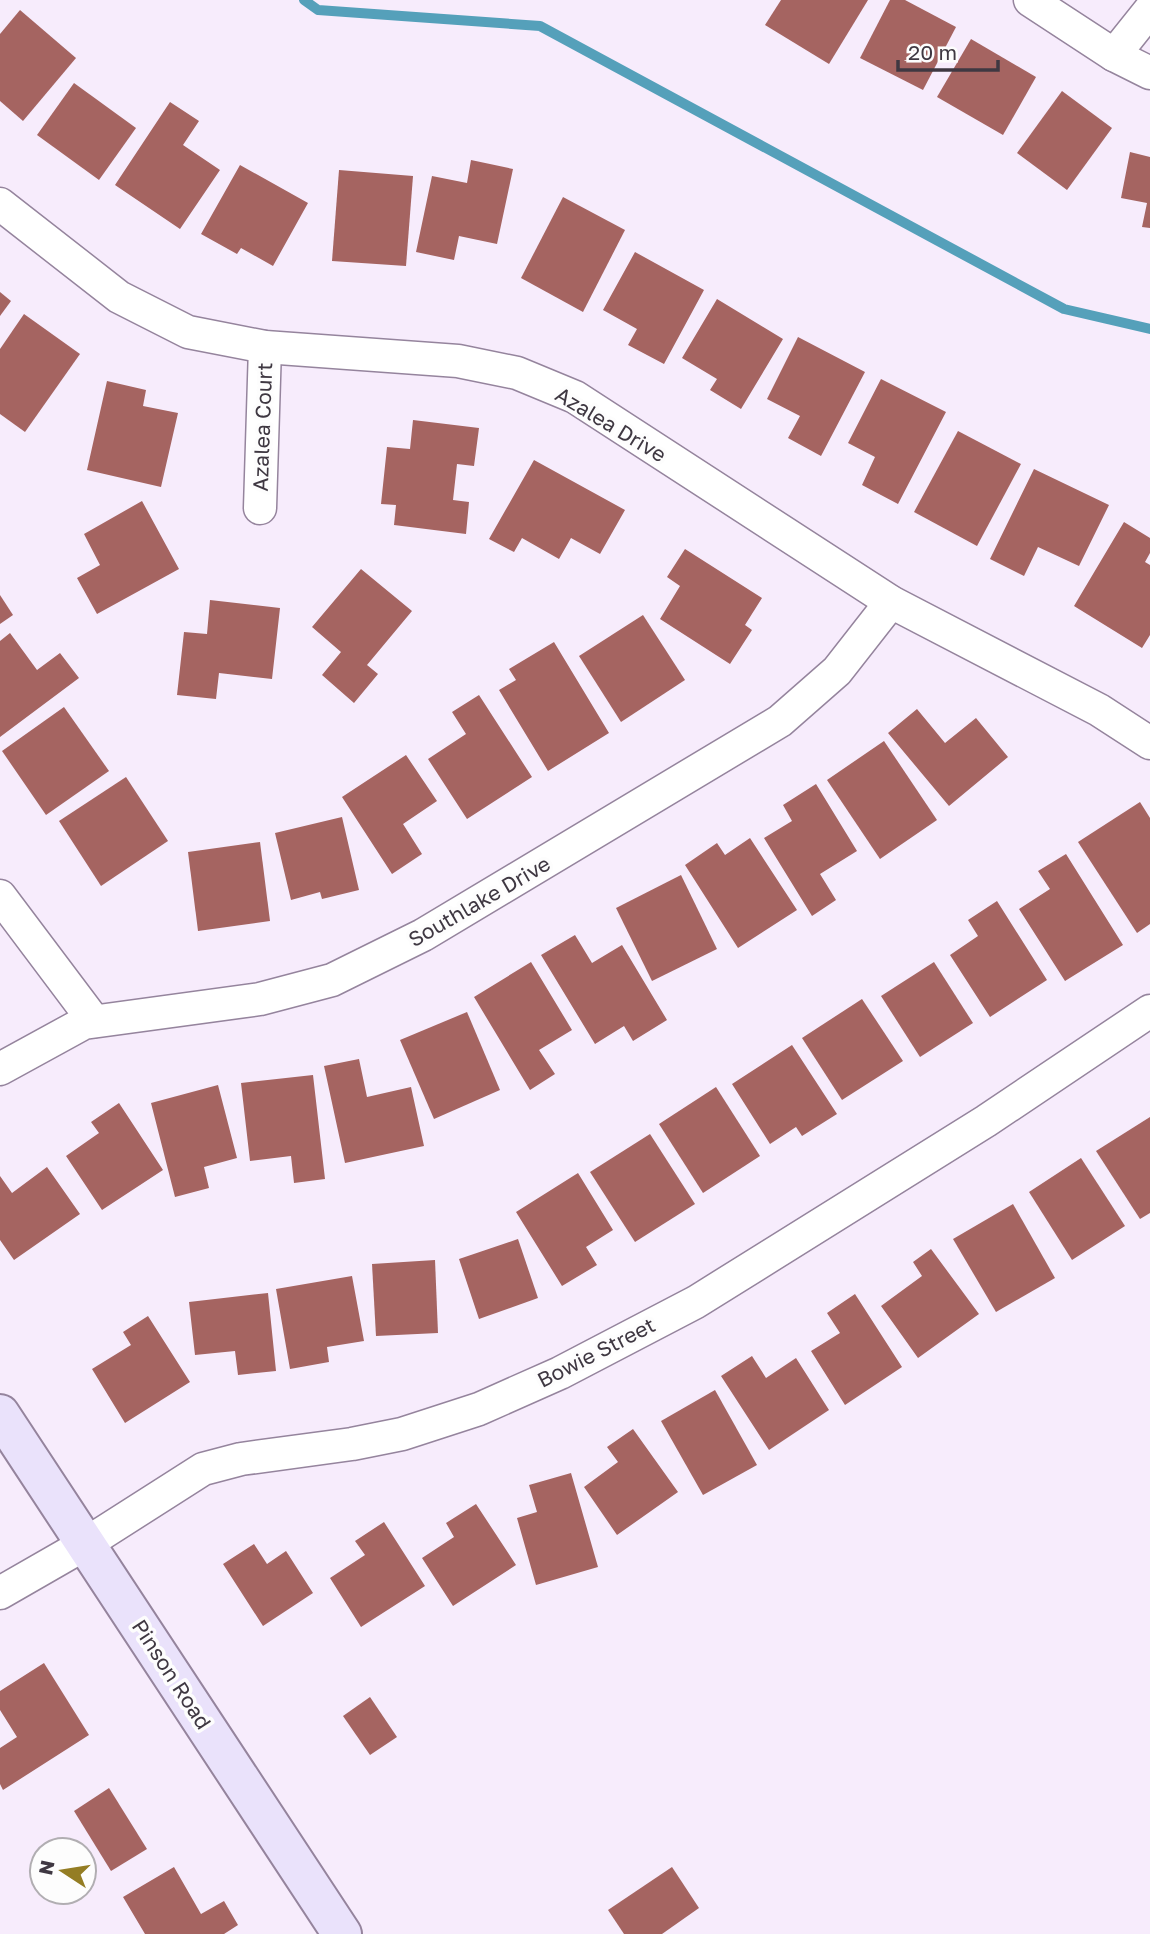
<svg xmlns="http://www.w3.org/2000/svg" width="1150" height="1934" viewBox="0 0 1150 1934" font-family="'Golos Text',sans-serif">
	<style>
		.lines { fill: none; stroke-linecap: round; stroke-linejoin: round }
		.stream { stroke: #55a0ba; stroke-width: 10 }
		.building { fill: #a56461 }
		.minor-casing { stroke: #95849d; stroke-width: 35 }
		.secondary-casing { stroke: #95849d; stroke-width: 42 }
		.minor { stroke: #fff; stroke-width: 32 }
		.secondary { stroke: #eae2fb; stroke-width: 38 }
		.labels { text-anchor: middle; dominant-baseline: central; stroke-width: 7; stroke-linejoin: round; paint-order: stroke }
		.street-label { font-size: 21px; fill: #3f3842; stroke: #fdfdfd }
	</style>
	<rect width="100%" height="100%" fill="#f7ecfc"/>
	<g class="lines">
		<path class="stream" d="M 304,0 L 318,10 L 540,26 L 1064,309 L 1150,329"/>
	</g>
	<g class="building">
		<path d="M 781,0 L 868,0 L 829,64 L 765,25 Z"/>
		<path d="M 890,0 L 905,0 L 956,27 L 923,90 L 860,58 Z"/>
		<path d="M 20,10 L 76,58 L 23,121 L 0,101 L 0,34 Z"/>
		<path d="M 971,39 L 1036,77 L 1003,135 L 937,97 Z"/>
		<path d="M 74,83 L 136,128 L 99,180 L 37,135 Z"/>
		<path d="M 1062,91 L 1112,128 L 1067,190 L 1017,153 Z"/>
		<path d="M 170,102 L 199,121 L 183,145 L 220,170 L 180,229 L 115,185 Z"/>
		<path d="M 1130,152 L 1150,157 L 1150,228 L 1142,227 L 1147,203 L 1121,198 Z"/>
		<path d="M 471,160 L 513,169 L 497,244 L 459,236 L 454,260 L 416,252 L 432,176 L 467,183 Z"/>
		<path d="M 240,165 L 308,203 L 273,266 L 241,248 L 237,254 L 201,234 Z"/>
		<path d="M 339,170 L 413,176 L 406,266 L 332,261 Z"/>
		<path d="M 563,197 L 625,230 L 583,312 L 521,278 Z"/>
		<path d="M 635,252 L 704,290 L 664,364 L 628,345 L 637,329 L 603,310 Z"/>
		<path d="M 0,292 L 11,301 L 0,316 Z"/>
		<path d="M 717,299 L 783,339 L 741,409 L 710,390 L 717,379 L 682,358 Z"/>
		<path d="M 24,314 L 80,354 L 25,432 L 0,414 L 0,349 Z"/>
		<path d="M 798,337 L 865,372 L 821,456 L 788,438 L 800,416 L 767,399 Z"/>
		<path d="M 881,379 L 946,412 L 898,504 L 862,485 L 875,457 L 848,443 Z"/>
		<path d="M 107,381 L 146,390 L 143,406 L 178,413 L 161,487 L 87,470 Z"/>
		<path d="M 413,420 L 479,428 L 474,466 L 457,464 L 453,500 L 469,502 L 466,534 L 394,525 L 396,505 L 381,504 L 387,447 L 410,449 Z"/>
		<path d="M 958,431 L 1021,464 L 977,546 L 914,512 Z"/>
		<path d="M 534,460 L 625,510 L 600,554 L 571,538 L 559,559 L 522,538 L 514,552 L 489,539 Z"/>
		<path d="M 1034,469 L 1109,505 L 1079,566 L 1038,547 L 1024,576 L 990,559 Z"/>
		<path d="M 142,501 L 179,569 L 97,614 L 77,578 L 100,565 L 84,534 Z"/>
		<path d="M 1124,522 L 1150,538 L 1150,553 L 1145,562 L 1150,565 L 1150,635 L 1142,648 L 1074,606 Z"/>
		<path d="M 685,549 L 762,598 L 745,625 L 752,630 L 730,664 L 660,619 L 680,586 L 667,577 Z"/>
		<path d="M 361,569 L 412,611 L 367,665 L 378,674 L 354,703 L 322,675 L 341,652 L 312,627 Z"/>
		<path d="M 0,595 L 13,615 L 0,624 Z"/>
		<path d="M 210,600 L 280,608 L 272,679 L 219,673 L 216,699 L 177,695 L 184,632 L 207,634 Z"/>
		<path d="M 643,615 L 685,680 L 621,722 L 579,656 Z"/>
		<path d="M 10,633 L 37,670 L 60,653 L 79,678 L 0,737 L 0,641 Z"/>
		<path d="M 554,642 L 609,733 L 548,771 L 499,690 L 516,680 L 509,669 Z"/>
		<path d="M 479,695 L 532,777 L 467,819 L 428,759 L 466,734 L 452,712 Z"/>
		<path d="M 64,707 L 109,771 L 46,815 L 2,751 Z"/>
		<path d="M 917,709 L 945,743 L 976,718 L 1008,757 L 949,806 L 888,733 Z"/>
		<path d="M 884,741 L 937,820 L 880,859 L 827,780 Z"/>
		<path d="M 406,755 L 437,801 L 403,824 L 422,854 L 392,874 L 342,797 Z"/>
		<path d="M 126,777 L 168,841 L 101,886 L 59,821 Z"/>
		<path d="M 816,784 L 857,851 L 820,874 L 836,900 L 812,916 L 764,838 L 792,821 L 783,805 Z"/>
		<path d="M 1140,802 L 1150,818 L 1150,924 L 1137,933 L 1078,842 Z"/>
		<path d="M 342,817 L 359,890 L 322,899 L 320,892 L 291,900 L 275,833 Z"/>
		<path d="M 750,838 L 797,910 L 738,948 L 685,865 L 717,843 L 725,855 Z"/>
		<path d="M 260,842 L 270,921 L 198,931 L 188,852 Z"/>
		<path d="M 1066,854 L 1123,945 L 1065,981 L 1019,909 L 1050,889 L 1038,871 Z"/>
		<path d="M 681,875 L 717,949 L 652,981 L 616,908 Z"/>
		<path d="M 997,901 L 1047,980 L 990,1017 L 950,955 L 978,936 L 968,920 Z"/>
		<path d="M 575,935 L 592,963 L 622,945 L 667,1020 L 633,1041 L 624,1026 L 595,1044 L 541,955 Z"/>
		<path d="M 531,962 L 572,1030 L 539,1050 L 555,1074 L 530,1090 L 474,997 Z"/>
		<path d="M 934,962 L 973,1023 L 920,1057 L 881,996 Z"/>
		<path d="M 862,999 L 903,1061 L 842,1100 L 802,1038 Z"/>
		<path d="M 467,1012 L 500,1090 L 434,1119 L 400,1040 Z"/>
		<path d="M 792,1045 L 837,1114 L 802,1136 L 796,1127 L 770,1144 L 732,1084 Z"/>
		<path d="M 359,1059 L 367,1097 L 411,1087 L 424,1146 L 345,1163 L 324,1066 Z"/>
		<path d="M 313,1075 L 325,1179 L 294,1183 L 291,1156 L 250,1161 L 241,1083 Z"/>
		<path d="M 218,1085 L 237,1158 L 204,1167 L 209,1188 L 175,1197 L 151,1103 Z"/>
		<path d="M 716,1087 L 760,1156 L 703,1193 L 659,1124 Z"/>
		<path d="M 119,1103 L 163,1170 L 102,1210 L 66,1156 L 99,1133 L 91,1122 Z"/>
		<path d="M 1150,1117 L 1150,1213 L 1140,1219 L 1096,1151 Z"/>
		<path d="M 650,1134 L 695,1204 L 635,1242 L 590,1172 Z"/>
		<path d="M 1081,1158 L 1125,1226 L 1072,1260 L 1029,1192 Z"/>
		<path d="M 47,1167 L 80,1214 L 14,1260 L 0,1240 L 0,1176 L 12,1193 Z"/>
		<path d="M 578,1173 L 613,1230 L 586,1247 L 597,1265 L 562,1286 L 516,1212 Z"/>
		<path d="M 1013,1204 L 1055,1278 L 996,1312 L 953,1239 Z"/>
		<path d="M 518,1239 L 538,1298 L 479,1319 L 459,1259 Z"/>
		<path d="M 931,1249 L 979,1314 L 918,1358 L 881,1306 L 922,1276 L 913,1262 Z"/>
		<path d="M 435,1260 L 438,1333 L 376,1336 L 372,1264 Z"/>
		<path d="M 352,1276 L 364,1341 L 327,1347 L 329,1362 L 290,1369 L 276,1289 Z"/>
		<path d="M 268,1293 L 276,1371 L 238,1375 L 235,1351 L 195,1355 L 189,1302 Z"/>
		<path d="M 855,1294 L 902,1367 L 845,1405 L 811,1351 L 840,1333 L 827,1313 Z"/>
		<path d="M 148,1316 L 190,1382 L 125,1423 L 92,1369 L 131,1345 L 123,1332 Z"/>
		<path d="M 752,1356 L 766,1378 L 796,1358 L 829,1410 L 769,1450 L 721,1376 Z"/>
		<path d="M 715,1390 L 757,1465 L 703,1495 L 661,1421 Z"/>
		<path d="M 633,1429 L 678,1492 L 617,1535 L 584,1487 L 618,1462 L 607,1447 Z"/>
		<path d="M 571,1473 L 598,1567 L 536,1585 L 517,1518 L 537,1512 L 529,1485 Z"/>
		<path d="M 476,1504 L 516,1565 L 453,1606 L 422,1558 L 454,1537 L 446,1523 Z"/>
		<path d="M 384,1522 L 425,1586 L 361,1627 L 330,1578 L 365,1555 L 355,1541 Z"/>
		<path d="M 254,1544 L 267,1564 L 286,1551 L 313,1593 L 263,1626 L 223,1564 Z"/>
		<path d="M 44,1663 L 89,1735 L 3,1790 L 0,1784 L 0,1748 L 17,1737 L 0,1710 L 0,1691 Z"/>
		<path d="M 370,1697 L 397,1737 L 370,1755 L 343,1716 Z"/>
		<path d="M 109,1788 L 147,1849 L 111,1871 L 74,1811 Z"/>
		<path d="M 174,1867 L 201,1914 L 224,1901 L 238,1925 L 224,1934 L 145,1934 L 123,1897 Z"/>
		<path d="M 672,1867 L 699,1908 L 662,1934 L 624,1934 L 608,1910 Z"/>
	</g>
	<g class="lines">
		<defs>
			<g id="minor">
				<path d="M 1030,0 L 1114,55 L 1150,73"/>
				<path d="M 1114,55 L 1150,10"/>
				<path d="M 0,204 L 119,297 L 188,332 L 265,347 L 458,361 L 517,373 L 575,397 L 891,602 L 1099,710 L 1150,743"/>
				<path d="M 260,508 L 265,347"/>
				<path d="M 0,896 L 94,1021"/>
				<path d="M 0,1069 L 84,1023 L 260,999 L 332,980 L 423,935 L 780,721 L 837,671 L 891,602"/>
				<path d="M 0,1593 L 87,1543 L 203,1469 L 241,1459 L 352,1444 L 402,1434 L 479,1409 L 560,1373 L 696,1302 L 986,1121 L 1150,1011"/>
			</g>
			<path id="secondary" d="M 0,1414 L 342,1934"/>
		</defs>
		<use href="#minor" class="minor-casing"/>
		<use href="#secondary" class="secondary-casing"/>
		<use href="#minor" class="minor"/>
		<use href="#secondary" class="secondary"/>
	</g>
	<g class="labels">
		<g class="street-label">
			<text transform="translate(611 424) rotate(31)">Azalea Drive</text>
			<text transform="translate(262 427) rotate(-88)">Azalea Court</text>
			<text transform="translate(479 901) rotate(-30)">Southlake Drive</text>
			<text transform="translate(596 1352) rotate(-27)">Bowie Street</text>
			<text transform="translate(172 1674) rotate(57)">Pinson Road</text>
		</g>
	</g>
	<g transform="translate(63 1871) rotate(282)"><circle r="33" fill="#fdfdfd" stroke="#b1aeb2" stroke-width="2"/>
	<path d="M0-5L12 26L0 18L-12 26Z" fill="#947d24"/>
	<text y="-10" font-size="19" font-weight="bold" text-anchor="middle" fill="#3f3842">N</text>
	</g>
	<path d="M898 60v10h100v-10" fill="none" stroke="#3f3842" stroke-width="3.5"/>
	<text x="908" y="60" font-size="21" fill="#3f3842" stroke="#fdfdfd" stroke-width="5" paint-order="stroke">20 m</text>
</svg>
